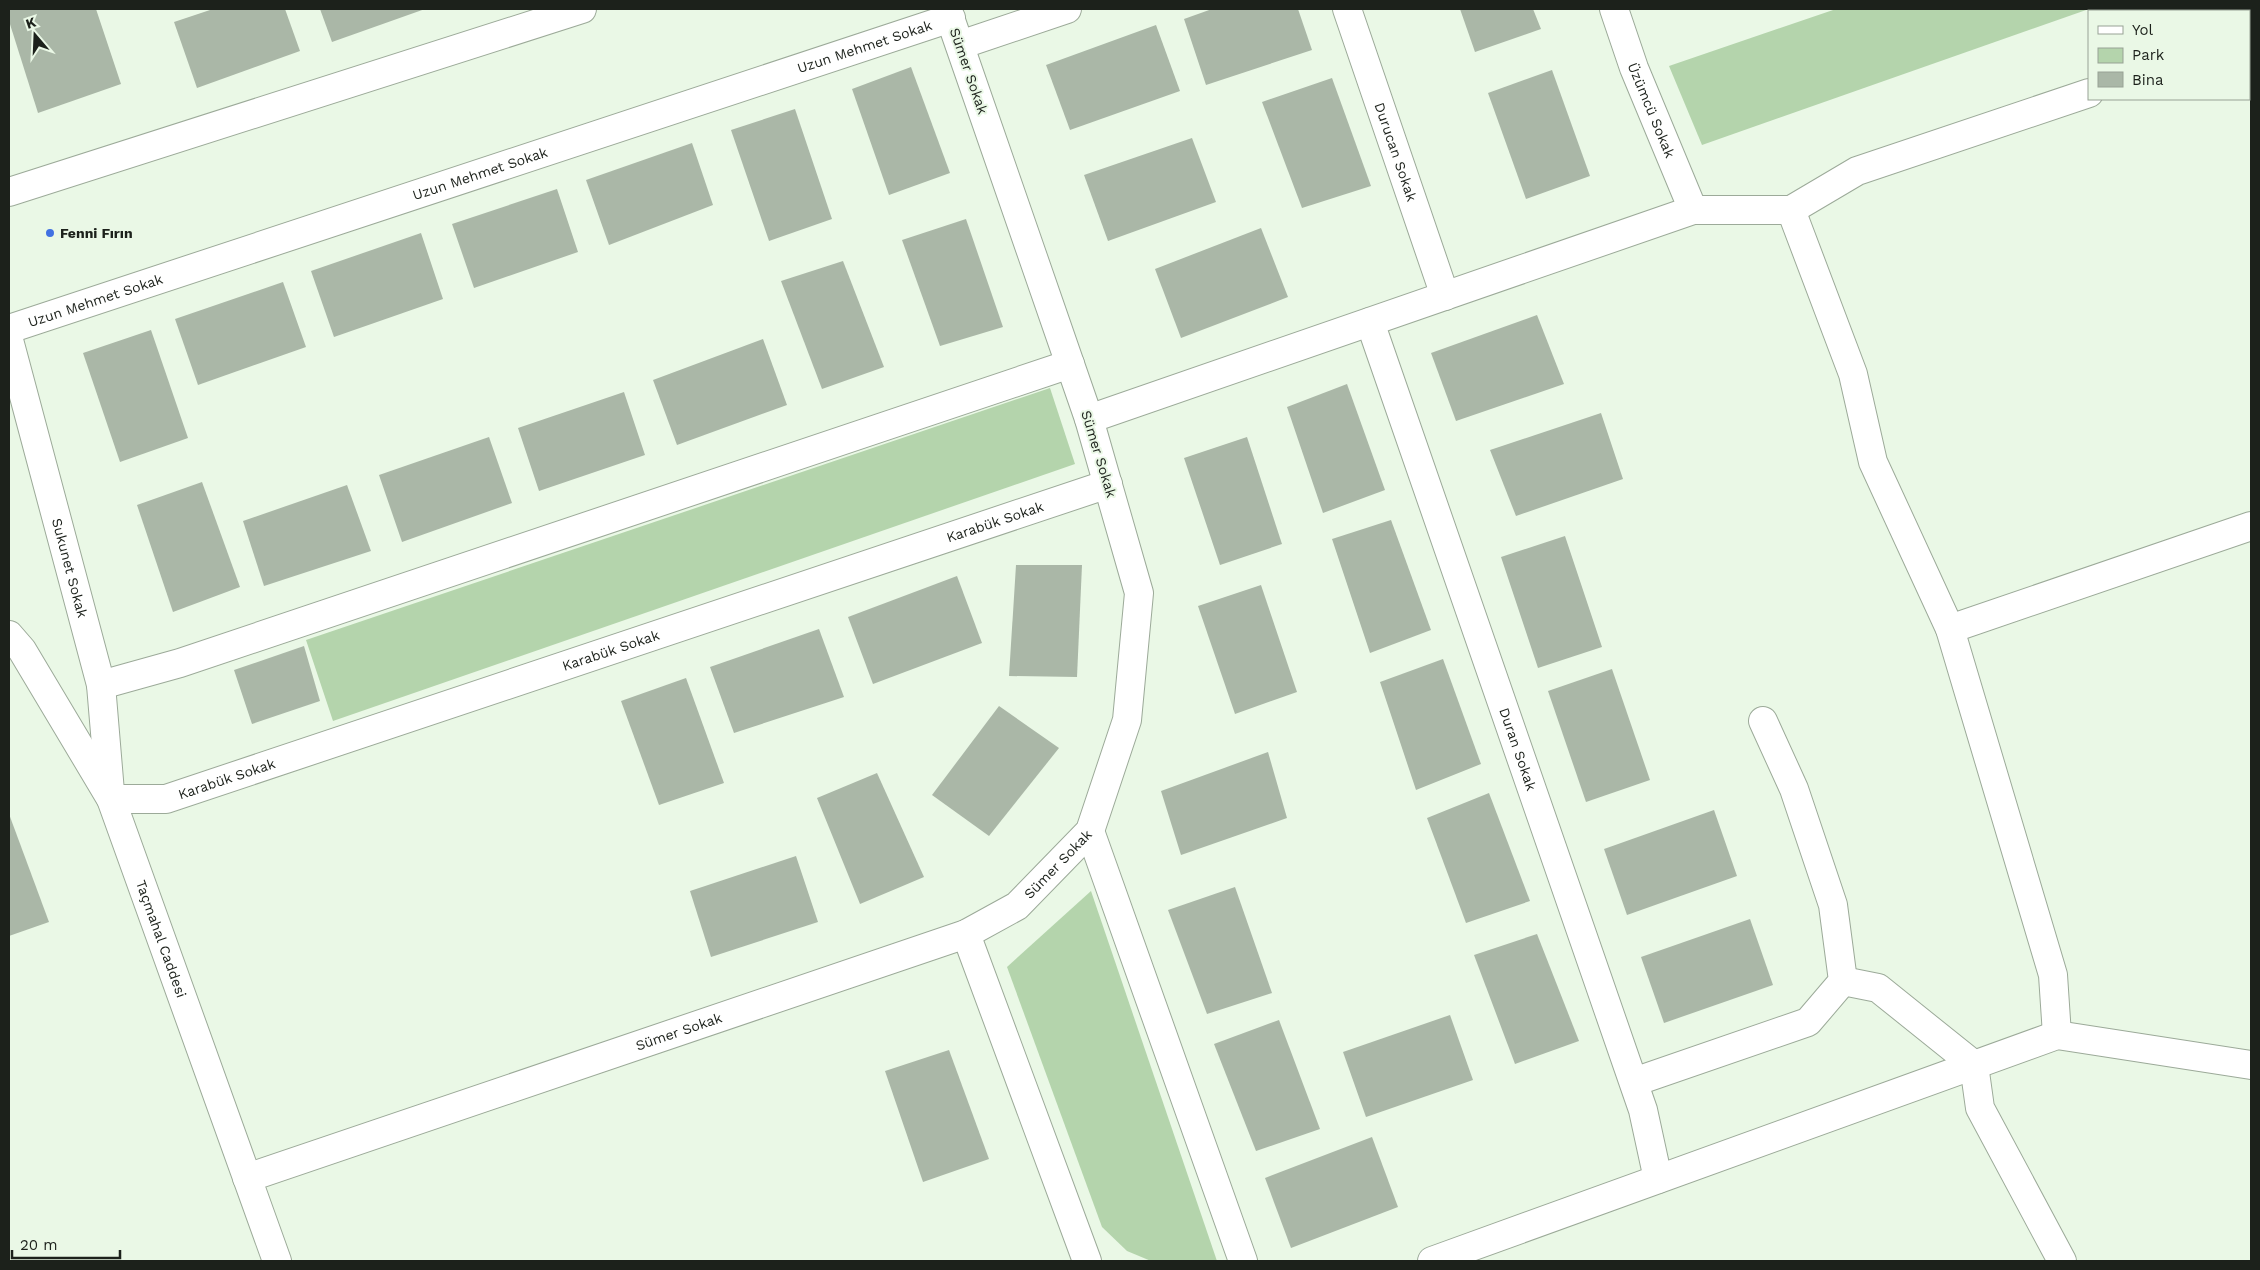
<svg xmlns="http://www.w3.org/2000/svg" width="2260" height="1270" viewBox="0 0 2260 1270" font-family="'Work Sans',sans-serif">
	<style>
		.green { fill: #b4d4ac }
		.building { fill: #aab7a7 }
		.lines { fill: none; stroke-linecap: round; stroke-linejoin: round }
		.street-casing { stroke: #9caa99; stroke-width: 30 }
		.secondary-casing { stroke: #9caa99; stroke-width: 30 }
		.street { stroke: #fff; stroke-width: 28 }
		.secondary { stroke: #fff; stroke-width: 28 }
		.poi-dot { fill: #4171e2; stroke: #eaf8e6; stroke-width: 2 }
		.labels { text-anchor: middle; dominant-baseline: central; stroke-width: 4; stroke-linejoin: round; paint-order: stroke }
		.street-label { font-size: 14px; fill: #1c211b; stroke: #eaf8e6 }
		.poi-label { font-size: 14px; font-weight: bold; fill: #1c211b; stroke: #eaf8e6; text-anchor: start }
	</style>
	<rect width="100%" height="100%" fill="#eaf8e6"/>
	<g class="green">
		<path d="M 1836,9 L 2089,9 L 1702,145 L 1669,66 Z"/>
		<path d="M 1050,388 L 1075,464 L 333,721 L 306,640 Z"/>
		<path d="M 1091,891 L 1217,1261 L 1151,1261 L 1127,1251 L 1102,1227 L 1007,967 Z"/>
	</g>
	<g class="building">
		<path d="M 9,9 L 96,9 L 121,84 L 38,113 L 9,21 Z"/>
		<path d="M 213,9 L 285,9 L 300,51 L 197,88 L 174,22 Z"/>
		<path d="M 320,9 L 425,9 L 332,42 Z"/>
		<path d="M 1212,9 L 1298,9 L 1312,50 L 1206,85 L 1184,19 Z"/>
		<path d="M 1460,9 L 1533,9 L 1541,29 L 1475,52 Z"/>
		<path d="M 1156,25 L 1180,91 L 1070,130 L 1046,65 Z"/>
		<path d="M 911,67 L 950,173 L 889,195 L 852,89 Z"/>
		<path d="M 1552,70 L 1590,176 L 1526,199 L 1488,93 Z"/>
		<path d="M 1332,78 L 1371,186 L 1302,208 L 1262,102 Z"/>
		<path d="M 795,109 L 832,219 L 769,241 L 731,130 Z"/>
		<path d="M 1192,138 L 1216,202 L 1108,241 L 1084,175 Z"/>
		<path d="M 692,143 L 713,205 L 609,245 L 586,180 Z"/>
		<path d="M 557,189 L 578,252 L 474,288 L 452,224 Z"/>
		<path d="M 966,219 L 1003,327 L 940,346 L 902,240 Z"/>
		<path d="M 1261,228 L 1288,297 L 1181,338 L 1155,269 Z"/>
		<path d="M 421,233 L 443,299 L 334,337 L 311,271 Z"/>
		<path d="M 843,261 L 884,367 L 822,389 L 781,281 Z"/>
		<path d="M 283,282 L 306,347 L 198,385 L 175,319 Z"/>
		<path d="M 1537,315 L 1564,384 L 1456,421 L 1431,353 Z"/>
		<path d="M 151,330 L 188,438 L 120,462 L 83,353 Z"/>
		<path d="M 763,339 L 787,405 L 677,445 L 653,380 Z"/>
		<path d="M 1347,384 L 1385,490 L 1323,513 L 1287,407 Z"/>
		<path d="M 624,392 L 645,455 L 539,491 L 518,428 Z"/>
		<path d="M 1601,413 L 1623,479 L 1516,516 L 1490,450 Z"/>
		<path d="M 489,437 L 512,503 L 402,542 L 379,475 Z"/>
		<path d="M 1247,437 L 1282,544 L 1220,565 L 1184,458 Z"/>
		<path d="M 202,482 L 240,587 L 173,612 L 137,505 Z"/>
		<path d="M 347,485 L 371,551 L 264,586 L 243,521 Z"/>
		<path d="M 1391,520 L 1431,630 L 1370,653 L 1332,539 Z"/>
		<path d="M 1565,536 L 1602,647 L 1538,668 L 1501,557 Z"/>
		<path d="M 1016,565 L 1082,565 L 1077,677 L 1009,676 Z"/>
		<path d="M 957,576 L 982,643 L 873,684 L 848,617 Z"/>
		<path d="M 1261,585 L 1297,692 L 1235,714 L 1198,606 Z"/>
		<path d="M 819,629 L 844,697 L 734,733 L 710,667 Z"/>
		<path d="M 304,646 L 320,701 L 252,724 L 234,670 Z"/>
		<path d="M 1443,659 L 1481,764 L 1416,790 L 1380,682 Z"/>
		<path d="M 1612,669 L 1650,780 L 1586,802 L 1548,691 Z"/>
		<path d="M 686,678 L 724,783 L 659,805 L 621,701 Z"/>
		<path d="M 999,706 L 1059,748 L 989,836 L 932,795 Z"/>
		<path d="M 1268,752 L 1287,818 L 1181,855 L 1161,791 Z"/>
		<path d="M 877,773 L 924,877 L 860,904 L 817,798 Z"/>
		<path d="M 1489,793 L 1530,901 L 1466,923 L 1427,818 Z"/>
		<path d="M 1714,810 L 1737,876 L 1627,915 L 1604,849 Z"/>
		<path d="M 9,814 L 49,922 L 9,936 Z"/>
		<path d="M 796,856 L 818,922 L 711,957 L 690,891 Z"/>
		<path d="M 1235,887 L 1272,993 L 1207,1014 L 1168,910 Z"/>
		<path d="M 1750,919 L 1773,985 L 1664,1023 L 1641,957 Z"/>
		<path d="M 1537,934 L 1579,1041 L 1515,1064 L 1474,955 Z"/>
		<path d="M 1450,1015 L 1473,1080 L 1366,1117 L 1343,1052 Z"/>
		<path d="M 1279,1020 L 1320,1129 L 1256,1151 L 1214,1044 Z"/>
		<path d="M 949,1050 L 989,1159 L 923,1182 L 885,1071 Z"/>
		<path d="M 1372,1137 L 1398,1207 L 1291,1248 L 1265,1178 Z"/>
	</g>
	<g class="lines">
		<defs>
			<g id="street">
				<path id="s1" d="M 1347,9 L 1445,296"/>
				<path id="s2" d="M 1614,9 L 1634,68 L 1693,210"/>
				<path d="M 2249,38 L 2251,37"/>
				<path d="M 960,45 L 1067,9"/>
				<path d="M 9,192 L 582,9"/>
				<path d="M 1791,210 L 1853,374 L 1873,462 L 1950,629 L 2053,975 L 2057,1035"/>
				<path id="s3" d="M 1370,322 L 1643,1110 L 1658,1179"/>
				<path id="s4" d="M 9,329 L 951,18"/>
				<path d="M 1089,419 L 1693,210 L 1791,210 L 1857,171 L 2089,93"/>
				<path d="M 1950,629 L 2251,526"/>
				<path d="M 101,685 L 180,663 L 1070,364"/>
				<path id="s5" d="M 111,799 L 166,799 L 1108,484"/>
				<path d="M 1090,831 L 1243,1261"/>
				<path d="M 966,934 L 1087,1261"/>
				<path d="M 1843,981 L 1878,988 L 1974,1065 L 1980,1108 L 2062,1261"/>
				<path d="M 1634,1082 L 1808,1022 L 1843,981 L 1833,905 L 1794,789 L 1763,721"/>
				<path id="s6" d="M 247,1178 L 966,934 L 1017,906 L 1090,831 L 1127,720 L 1139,593 L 1089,419 L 947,9"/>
				<path d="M 1432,1261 L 2057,1035 L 2251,1065"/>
			</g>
			<g id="secondary">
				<path id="s7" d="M 9,340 L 101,685 L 110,792"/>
				<path id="s8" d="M 9,635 L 22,650 L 111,799 L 277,1261"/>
			</g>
		</defs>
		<use href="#street" class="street-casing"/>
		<use href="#secondary" class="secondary-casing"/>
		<use href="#street" class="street"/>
		<use href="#secondary" class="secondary"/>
	</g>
	<circle class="poi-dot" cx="50" cy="233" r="5"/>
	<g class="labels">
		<g class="street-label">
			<text stroke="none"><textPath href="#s4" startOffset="901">Uzun Mehmet Sokak</textPath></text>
			<text transform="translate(969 71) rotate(71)">Sümer Sokak</text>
			<text stroke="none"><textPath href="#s2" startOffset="108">Üzümcü Sokak</textPath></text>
			<text stroke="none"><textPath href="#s1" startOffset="151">Durucan Sokak</textPath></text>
			<text stroke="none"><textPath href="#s4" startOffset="496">Uzun Mehmet Sokak</textPath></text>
			<text stroke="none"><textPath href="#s4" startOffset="91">Uzun Mehmet Sokak</textPath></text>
			<text transform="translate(1099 454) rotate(73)">Sümer Sokak</text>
			<text stroke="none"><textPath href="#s5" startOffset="929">Karabük Sokak</textPath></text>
			<text stroke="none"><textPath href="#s7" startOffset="236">Sukunet Sokak</textPath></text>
			<text stroke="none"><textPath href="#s5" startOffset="524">Karabük Sokak</textPath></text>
			<text stroke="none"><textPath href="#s3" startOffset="452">Duran Sokak</textPath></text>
			<text stroke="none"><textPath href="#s5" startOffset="119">Karabük Sokak</textPath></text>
			<text stroke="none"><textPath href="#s6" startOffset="876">Sümer Sokak</textPath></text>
			<text stroke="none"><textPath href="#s8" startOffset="342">Taçmahal Caddesi</textPath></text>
			<text stroke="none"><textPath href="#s6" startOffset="456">Sümer Sokak</textPath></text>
		</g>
		<g class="poi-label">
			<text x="60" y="233">Fenni Fırın</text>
		</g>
	</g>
	<rect width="2260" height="1270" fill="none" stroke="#1c211b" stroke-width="20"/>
	<rect x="2088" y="10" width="162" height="90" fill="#eaf8e6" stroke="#98a295"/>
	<rect x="2098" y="26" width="25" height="8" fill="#ffffff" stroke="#98a295"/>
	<text x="2132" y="35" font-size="15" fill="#1c211b">Yol</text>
	<rect x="2098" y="48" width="25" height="15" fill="#b4d4ac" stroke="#98a295"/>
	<text x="2132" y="60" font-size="15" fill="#1c211b">Park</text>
	<rect x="2098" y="72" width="25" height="15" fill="#aab7a7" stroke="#98a295"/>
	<text x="2132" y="85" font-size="15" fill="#1c211b">Bina</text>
	<g transform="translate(35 35) rotate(341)" stroke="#eaf8e6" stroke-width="4" paint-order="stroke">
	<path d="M0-4L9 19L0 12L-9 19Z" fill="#1c211b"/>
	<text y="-8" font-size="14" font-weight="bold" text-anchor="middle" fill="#1c211b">K</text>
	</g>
	<path d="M12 1250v8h108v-8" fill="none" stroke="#1c211b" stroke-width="2.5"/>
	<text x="20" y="1250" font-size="15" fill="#1c211b" stroke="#eaf8e6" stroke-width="4" paint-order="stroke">20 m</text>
</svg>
